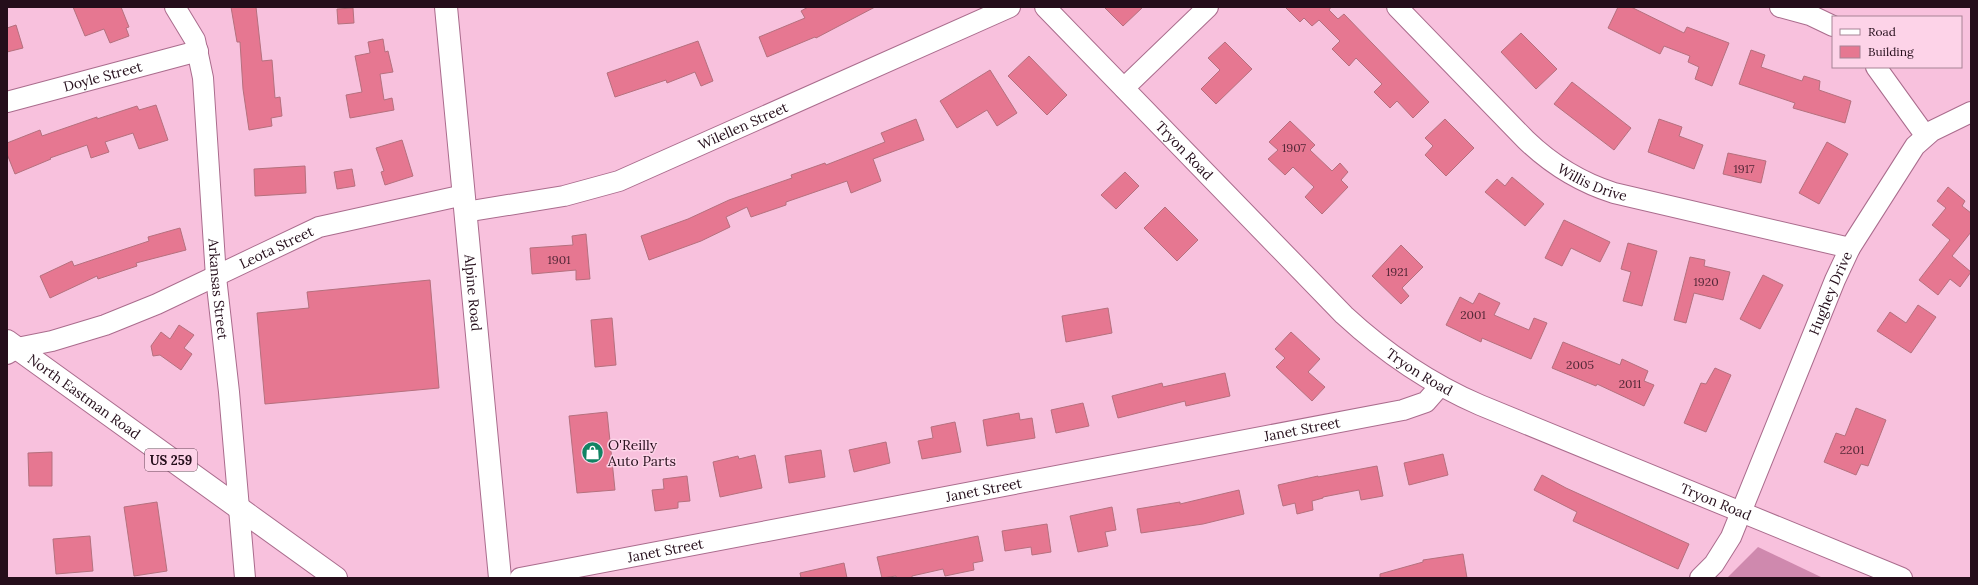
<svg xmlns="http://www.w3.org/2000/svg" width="1978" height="585" viewBox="0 0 1978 585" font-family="Lora,serif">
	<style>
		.green { fill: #cf89ae }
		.building { fill: #e67791; stroke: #b5707e }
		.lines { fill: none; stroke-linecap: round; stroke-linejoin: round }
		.minor-casing { stroke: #aa6c8d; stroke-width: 22 }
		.major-casing { stroke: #aa6c8d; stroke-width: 24 }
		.minor { stroke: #fff; stroke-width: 20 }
		.major { stroke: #fff; stroke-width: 22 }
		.labels { text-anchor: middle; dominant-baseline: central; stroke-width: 3; stroke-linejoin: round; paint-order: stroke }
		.number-label { font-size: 12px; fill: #552838 }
		.shield { fill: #fdd3e8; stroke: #664958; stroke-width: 1 }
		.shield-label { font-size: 13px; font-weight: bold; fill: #250e1b }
		.street-label { font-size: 14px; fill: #250e1b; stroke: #fdd3e8 }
		.poi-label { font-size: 14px; fill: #250e1b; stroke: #fdd3e8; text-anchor: start }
	</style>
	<rect width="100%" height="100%" fill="#f8c1dd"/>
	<path class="green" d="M 1758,547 L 1823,578 L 1727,578 Z"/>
	<g class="building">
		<path d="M 73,7 L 121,7 L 129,27 L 126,28 L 129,36 L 110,43 L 104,29 L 85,36 Z"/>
		<path d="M 231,7 L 256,7 L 262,61 L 272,60 L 275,98 L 280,97 L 282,116 L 271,118 L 272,126 L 249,130 L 243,89 L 240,42 L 237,42 Z"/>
		<path d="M 808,7 L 875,7 L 816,38 L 815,37 L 767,57 L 759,37 L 805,18 L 801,11 Z"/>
		<path d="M 1104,7 L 1143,7 L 1123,26 Z"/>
		<path d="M 1285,7 L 1331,7 L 1329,10 L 1338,19 L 1344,14 L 1429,102 L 1413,118 L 1397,101 L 1390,108 L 1374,92 L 1382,84 L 1356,58 L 1349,66 L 1332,49 L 1340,41 L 1319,20 L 1312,26 L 1304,18 L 1300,22 Z"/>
		<path d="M 1618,7 L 1631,7 L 1684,33 L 1687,27 L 1729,43 L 1712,86 L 1695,79 L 1699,67 L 1688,62 L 1690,56 L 1664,46 L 1660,54 L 1608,28 Z"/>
		<path d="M 353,8 L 354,23 L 338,24 L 337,9 Z"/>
		<path d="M 16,25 L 23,48 L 7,52 L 7,28 Z"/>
		<path d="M 1521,33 L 1557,69 L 1536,89 L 1501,52 Z"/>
		<path d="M 383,39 L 385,52 L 388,51 L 393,72 L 380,74 L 384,100 L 392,98 L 394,110 L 350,118 L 346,95 L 362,92 L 355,56 L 370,53 L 368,42 Z"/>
		<path d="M 698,41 L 713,81 L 701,86 L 695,72 L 667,83 L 666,80 L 615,97 L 607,73 Z"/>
		<path d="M 1225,42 L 1252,69 L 1216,104 L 1201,89 L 1220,70 L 1208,58 Z"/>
		<path d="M 1751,50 L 1765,55 L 1761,67 L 1802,81 L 1804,76 L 1820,81 L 1819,90 L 1851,101 L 1845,123 L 1793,108 L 1795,103 L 1739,84 Z"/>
		<path d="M 1029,56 L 1067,95 L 1047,115 L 1008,76 Z"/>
		<path d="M 990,70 L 1017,113 L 997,126 L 987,110 L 957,128 L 940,101 Z"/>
		<path d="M 1572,82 L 1631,128 L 1614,150 L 1554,104 Z"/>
		<path d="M 156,105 L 168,140 L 139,149 L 133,133 L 105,142 L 109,152 L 91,158 L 87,145 L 50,158 L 51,159 L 15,174 L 7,154 L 7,143 L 40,130 L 42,136 L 97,117 L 97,119 L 137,106 L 139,110 Z"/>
		<path d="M 916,119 L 924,140 L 873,159 L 881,181 L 851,193 L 847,181 L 786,202 L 786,205 L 751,217 L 747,207 L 726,217 L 730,227 L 701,241 L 649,260 L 641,236 L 688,219 L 729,200 L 792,178 L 791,175 L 825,163 L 826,165 L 885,142 L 881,133 Z"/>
		<path d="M 1445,119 L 1474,148 L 1446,176 L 1425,155 L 1433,146 L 1425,138 Z"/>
		<path d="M 1659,119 L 1682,127 L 1679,136 L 1703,145 L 1694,169 L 1648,152 Z"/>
		<path d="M 1290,121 L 1315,145 L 1310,150 L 1332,171 L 1340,163 L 1348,172 L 1341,180 L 1348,187 L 1322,214 L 1305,197 L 1314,187 L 1293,167 L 1285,175 L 1268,159 L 1278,150 L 1269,142 Z"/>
		<path d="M 402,140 L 413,176 L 385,185 L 381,172 L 384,171 L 376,148 Z"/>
		<path d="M 1827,142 L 1848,154 L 1819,204 L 1799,193 Z"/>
		<path d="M 1728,153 L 1766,161 L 1761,183 L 1723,174 Z"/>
		<path d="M 305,166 L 306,193 L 255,196 L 254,169 Z"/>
		<path d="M 352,169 L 355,186 L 337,189 L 334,172 Z"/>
		<path d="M 1125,172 L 1139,186 L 1116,209 L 1101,195 Z"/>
		<path d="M 1512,177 L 1544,204 L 1525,226 L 1485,192 L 1497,179 L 1505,186 Z"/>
		<path d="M 1948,187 L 1965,201 L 1962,206 L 1971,213 L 1971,232 L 1952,256 L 1971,272 L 1960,287 L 1950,279 L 1938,295 L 1919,280 L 1950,240 L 1932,225 L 1946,208 L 1937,201 Z"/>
		<path d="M 1165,207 L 1198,240 L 1177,261 L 1144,228 Z"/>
		<path d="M 1564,220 L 1610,242 L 1600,262 L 1571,248 L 1562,266 L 1545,258 Z"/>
		<path d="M 180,228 L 186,250 L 136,263 L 137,266 L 98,279 L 97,276 L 50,298 L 40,276 L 72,261 L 74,266 L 149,241 L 148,237 Z"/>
		<path d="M 586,234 L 590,279 L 576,280 L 576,270 L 532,274 L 530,248 L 573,245 L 572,236 Z"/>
		<path d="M 1628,243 L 1657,251 L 1642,306 L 1623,301 L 1631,272 L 1621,269 Z"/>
		<path d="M 1401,245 L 1423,267 L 1402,288 L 1409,296 L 1401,304 L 1372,276 Z"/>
		<path d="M 1690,257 L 1705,260 L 1704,266 L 1730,272 L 1723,300 L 1694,293 L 1686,323 L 1674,320 Z"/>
		<path d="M 1763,275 L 1783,285 L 1760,329 L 1740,319 Z"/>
		<path d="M 430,280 L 439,388 L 265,404 L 257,313 L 309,308 L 307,292 Z"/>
		<path d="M 1479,293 L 1500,303 L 1494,315 L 1529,330 L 1534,318 L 1547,323 L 1531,359 L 1482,338 L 1481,342 L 1446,325 L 1460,297 L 1473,304 Z"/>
		<path d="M 1918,305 L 1936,317 L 1911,353 L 1877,331 L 1890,312 L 1906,323 Z"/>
		<path d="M 1108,308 L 1112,333 L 1066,342 L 1062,316 Z"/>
		<path d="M 612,318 L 616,365 L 595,367 L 591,320 Z"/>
		<path d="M 179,325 L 194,335 L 184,348 L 192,354 L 181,370 L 160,355 L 153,356 L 151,346 L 161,332 L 170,339 Z"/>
		<path d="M 1291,332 L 1320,359 L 1308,372 L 1325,387 L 1312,401 L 1276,367 L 1285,358 L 1275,349 Z"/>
		<path d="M 1563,342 L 1620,365 L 1622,359 L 1648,371 L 1644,381 L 1654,385 L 1644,406 L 1597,384 L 1596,386 L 1552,368 Z"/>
		<path d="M 1715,368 L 1731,375 L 1706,432 L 1684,423 L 1701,383 L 1706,384 Z"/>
		<path d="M 1225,373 L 1230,396 L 1186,406 L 1185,401 L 1118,418 L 1112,396 L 1162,383 L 1163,387 Z"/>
		<path d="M 1083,403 L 1089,426 L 1056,433 L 1051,410 Z"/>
		<path d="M 1856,408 L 1886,420 L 1868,466 L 1861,464 L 1856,475 L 1824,462 L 1836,433 L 1845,436 Z"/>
		<path d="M 607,412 L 615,490 L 577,493 L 569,416 Z"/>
		<path d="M 1019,413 L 1020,420 L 1032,418 L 1035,438 L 987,446 L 983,420 Z"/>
		<path d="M 955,422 L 961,452 L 922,459 L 918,441 L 933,438 L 931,427 Z"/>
		<path d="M 886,442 L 890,463 L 854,472 L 849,450 Z"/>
		<path d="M 821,450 L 825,477 L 789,483 L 785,456 Z"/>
		<path d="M 52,452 L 52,486 L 29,486 L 28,453 Z"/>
		<path d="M 1443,454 L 1448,475 L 1409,485 L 1404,463 Z"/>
		<path d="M 755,455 L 762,488 L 720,497 L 713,462 L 738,456 L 739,459 Z"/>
		<path d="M 1377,466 L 1383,496 L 1361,500 L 1359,490 L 1323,497 L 1323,498 L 1312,501 L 1313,510 L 1297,514 L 1295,503 L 1283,506 L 1278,485 L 1318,476 L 1318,477 Z"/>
		<path d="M 1542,475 L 1566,488 L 1689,544 L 1678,569 L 1573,521 L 1577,512 L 1534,490 Z"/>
		<path d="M 687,476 L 690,501 L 678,502 L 678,508 L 655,511 L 652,490 L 664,489 L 663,479 Z"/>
		<path d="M 1239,490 L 1244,514 L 1203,524 L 1141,533 L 1137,509 L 1180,502 L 1180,504 Z"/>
		<path d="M 157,502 L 167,571 L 134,576 L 124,507 Z"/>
		<path d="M 1112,507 L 1116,530 L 1105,532 L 1108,546 L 1078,552 L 1070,516 Z"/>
		<path d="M 1047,524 L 1051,552 L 1032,555 L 1031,547 L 1005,551 L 1002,531 Z"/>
		<path d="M 90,536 L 93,571 L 56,574 L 53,539 Z"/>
		<path d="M 978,536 L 983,561 L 973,563 L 974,570 L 945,576 L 943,569 L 912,576 L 912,578 L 896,578 L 896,576 L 882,578 L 877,557 Z"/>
		<path d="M 1463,554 L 1467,578 L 1380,578 L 1380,574 L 1423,562 L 1423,560 Z"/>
		<path d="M 844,563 L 847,578 L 801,578 L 800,573 Z"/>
	</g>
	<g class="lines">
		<defs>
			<g id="minor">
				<path id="s1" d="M 175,7 L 195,40 L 203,78 L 216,277 L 229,392 L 245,578"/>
				<path id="s2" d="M 1045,7 L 1344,315 C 1384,352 1429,383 1480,405 L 1902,578"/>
				<path id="s3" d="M 1397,7 L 1526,140 C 1552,165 1579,182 1614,193 L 1850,248"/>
				<path d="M 1780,7 L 1810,15 L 1833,26"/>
				<path d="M 1876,67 L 1925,135"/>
				<path d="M 1124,88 L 1208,7"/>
				<path id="s4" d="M 7,102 L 198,51"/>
				<path id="s5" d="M 465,212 L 564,196 L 619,181 L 1010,7"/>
				<path id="s6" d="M 7,354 L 17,348 L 52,341 L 105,325 L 157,304 L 319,227 L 464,195"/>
				<path id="s7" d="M 520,578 L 1403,410 L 1426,402 L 1440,386"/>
				<path id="s8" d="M 1700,578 L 1714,564 L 1731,537 L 1835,280 L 1850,248 L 1915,146 L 1932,131 L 1971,112"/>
			</g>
			<g id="major">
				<path id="s9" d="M 446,7 L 500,578"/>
				<path id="s10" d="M 7,341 L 336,578"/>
			</g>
		</defs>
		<use href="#minor" class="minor-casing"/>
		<use href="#major" class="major-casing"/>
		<use href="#minor" class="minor"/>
		<use href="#major" class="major"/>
	</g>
	<defs>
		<symbol id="shop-disc" viewBox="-11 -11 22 22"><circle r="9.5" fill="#118463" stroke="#fdd3e8"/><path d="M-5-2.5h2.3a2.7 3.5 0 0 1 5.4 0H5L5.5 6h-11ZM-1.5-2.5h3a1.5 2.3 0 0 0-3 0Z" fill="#fff"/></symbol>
	</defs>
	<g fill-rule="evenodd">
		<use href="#shop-disc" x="580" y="440" width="25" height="25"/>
	</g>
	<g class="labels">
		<g class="number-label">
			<text x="1294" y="147">1907</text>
			<text x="1744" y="168">1917</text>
			<text x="559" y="259">1901</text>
			<text x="1397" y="271">1921</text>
			<text x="1706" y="281">1920</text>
			<text x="1473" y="314">2001</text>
			<text x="1580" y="364">2005</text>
			<text x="1630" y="383">2011</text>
			<text x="1852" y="449">2201</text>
		</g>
		<rect class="shield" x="145" y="449" width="52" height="22" rx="3"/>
		<g class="shield-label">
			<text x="171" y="460">US 259</text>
		</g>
		<g class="street-label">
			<text stroke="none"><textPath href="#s4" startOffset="99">Doyle Street</textPath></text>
			<text stroke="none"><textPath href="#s5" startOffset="293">Wilellen Street</textPath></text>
			<text stroke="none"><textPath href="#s2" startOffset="200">Tryon Road</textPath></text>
			<text stroke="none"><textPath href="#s3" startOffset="265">Willis Drive</textPath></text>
			<text stroke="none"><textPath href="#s6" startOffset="291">Leota Street</textPath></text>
			<text stroke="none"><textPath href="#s1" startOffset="289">Arkansas Street</textPath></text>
			<text stroke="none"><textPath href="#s9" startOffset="287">Alpine Road</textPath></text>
			<text stroke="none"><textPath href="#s8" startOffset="315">Hughey Drive</textPath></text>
			<text stroke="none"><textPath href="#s2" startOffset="524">Tryon Road</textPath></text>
			<text stroke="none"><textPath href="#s10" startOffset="95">North Eastman Road</textPath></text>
			<text stroke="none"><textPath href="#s7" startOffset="796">Janet Street</textPath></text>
			<text stroke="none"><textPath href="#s7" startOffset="472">Janet Street</textPath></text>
			<text stroke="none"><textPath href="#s2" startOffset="848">Tryon Road</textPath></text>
			<text stroke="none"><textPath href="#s7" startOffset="148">Janet Street</textPath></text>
		</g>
		<g class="poi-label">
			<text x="608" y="445">O'Reilly<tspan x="608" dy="16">Auto Parts</tspan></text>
		</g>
	</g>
	<rect width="1978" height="585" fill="none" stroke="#250e1b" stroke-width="16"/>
	<rect x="1832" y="16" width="130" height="52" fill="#fdd3e8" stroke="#a78496"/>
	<rect x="1840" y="29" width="20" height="6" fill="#ffffff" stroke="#a78496"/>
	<text x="1868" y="36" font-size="12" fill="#250e1b">Road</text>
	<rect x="1840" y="46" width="20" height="12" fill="#e67791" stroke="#a78496"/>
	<text x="1868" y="56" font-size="12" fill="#250e1b">Building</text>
</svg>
